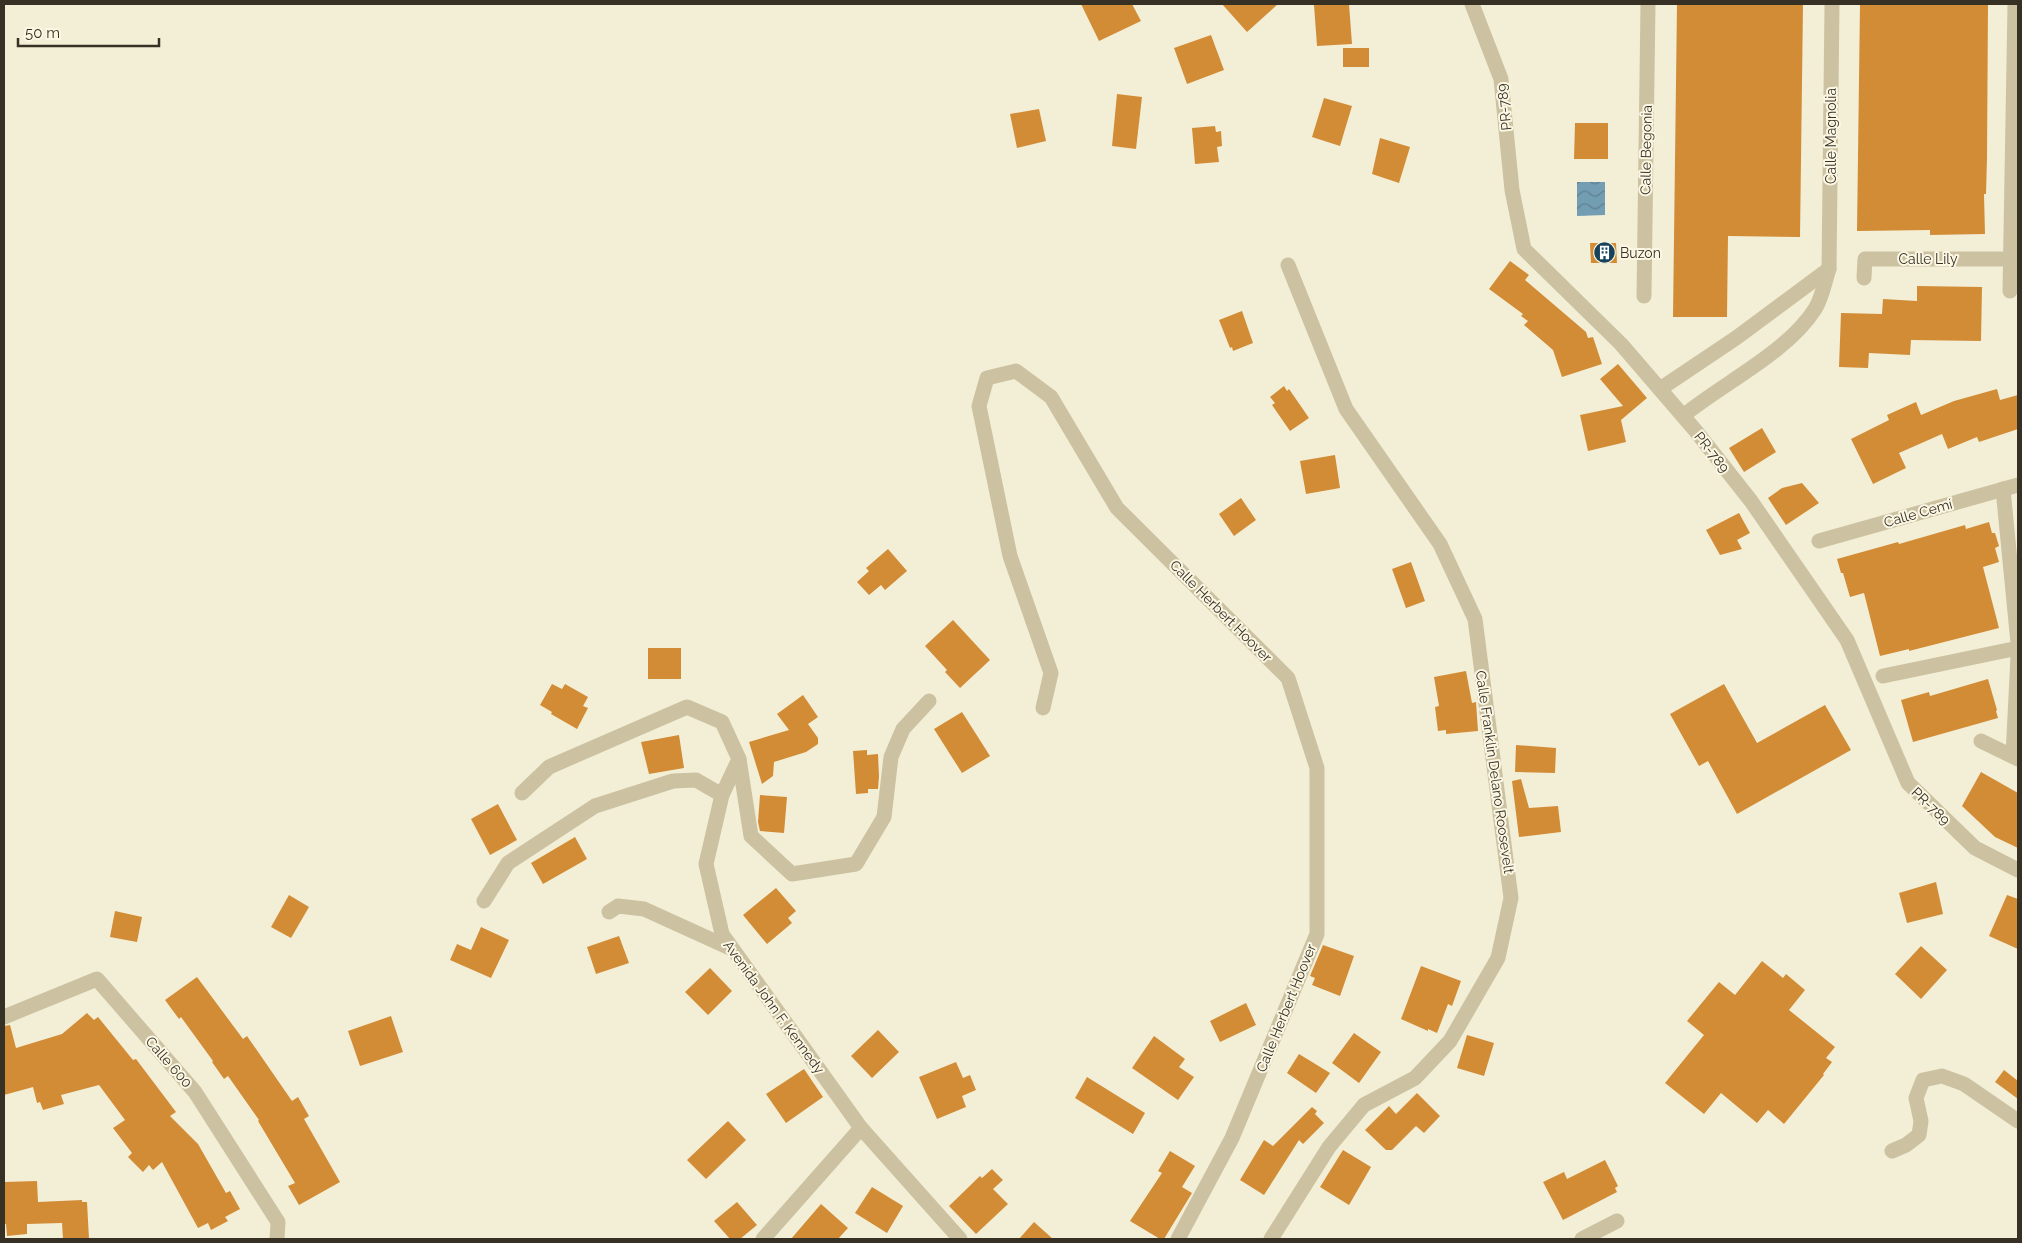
<svg xmlns="http://www.w3.org/2000/svg" width="2022" height="1243" viewBox="0 0 2022 1243" font-family="Raleway,sans-serif">
	<style>
		.water { fill: url(#water-waves) }
		.building { fill: #d28c36 }
		.lines { fill: none; stroke-linecap: round; stroke-linejoin: round }
		.minor { stroke: #ccc2a2; stroke-width: 15 }
		.labels { text-anchor: middle; dominant-baseline: central; stroke-width: 4; stroke-linejoin: round; paint-order: stroke }
		.street-label { font-size: 14px; fill: #363025; stroke: #fbf7e3 }
		.poi-label { font-size: 14px; fill: #363025; stroke: #fbf7e3; text-anchor: start }
	</style>
	<defs>
		<pattern id="water-waves" width="16" height="10" patternUnits="userSpaceOnUse" patternTransform="scale(1.25)"><rect width="16" height="10" fill="#739db3"/><path d="M0 5q4-4 8 0t8 0" fill="none" stroke="#5f8091"/></pattern>
	</defs>
	<rect width="100%" height="100%" fill="#f3efd7"/>
	<path class="water" d="M 1577,182 L 1605,182 L 1605,215 L 1577,216 Z"/>
	<g class="building">
		<path d="M 1081,4 L 1132,4 L 1141,21 L 1099,41 Z"/>
		<path d="M 1222,4 L 1278,4 L 1247,32 Z"/>
		<path d="M 1349,4 L 1352,44 L 1317,46 L 1314,5 Z"/>
		<path d="M 1677,4 L 1803,4 L 1800,237 L 1728,236 L 1727,317 L 1673,317 Z"/>
		<path d="M 1860,4 L 1988,4 L 1987,158 L 1986,194 L 1984,194 L 1985,234 L 1930,235 L 1930,230 L 1857,231 Z"/>
		<path d="M 1211,35 L 1224,70 L 1187,84 L 1174,48 Z"/>
		<rect x="1343" y="48" width="26" height="19"/>
		<path d="M 1117,94 L 1142,97 L 1136,149 L 1112,146 Z"/>
		<path d="M 1324,98 L 1352,106 L 1340,146 L 1312,137 Z"/>
		<path d="M 1039,109 L 1046,141 L 1017,148 L 1010,114 Z"/>
		<path d="M 1575,123 L 1608,123 L 1608,159 L 1574,159 Z"/>
		<path d="M 1215,126 L 1216,132 L 1221,131 L 1222,146 L 1217,147 L 1219,162 L 1195,164 L 1192,128 Z"/>
		<path d="M 1380,138 L 1410,147 L 1399,183 L 1372,174 Z"/>
		<path d="M 1590,243 L 1616,243 L 1617,263 L 1591,263 Z"/>
		<path d="M 1510,261 L 1529,275 L 1525,280 L 1586,332 L 1588,338 L 1593,337 L 1602,364 L 1562,377 L 1553,350 L 1524,325 L 1528,321 L 1521,316 L 1523,314 L 1489,289 Z"/>
		<path d="M 1917,286 L 1982,287 L 1981,341 L 1911,340 L 1910,355 L 1869,353 L 1868,368 L 1839,367 L 1841,313 L 1882,314 L 1883,299 L 1917,301 Z"/>
		<path d="M 1242,311 L 1253,343 L 1233,351 L 1232,347 L 1230,348 L 1219,320 Z"/>
		<path d="M 1618,364 L 1647,398 L 1621,420 L 1626,442 L 1588,451 L 1580,415 L 1623,406 L 1600,379 Z"/>
		<path d="M 1284,386 L 1287,391 L 1289,389 L 1309,418 L 1290,431 L 1272,405 L 1275,403 L 1270,397 Z"/>
		<path d="M 1997,389 L 2000,400 L 2018,395 L 2018,429 L 1979,442 L 1977,437 L 1948,449 L 1942,434 L 1899,453 L 1906,468 L 1873,484 L 1851,439 L 1889,420 L 1887,415 L 1916,402 L 1921,415 L 1954,401 Z"/>
		<path d="M 1762,428 L 1776,452 L 1744,472 L 1729,448 Z"/>
		<path d="M 1335,455 L 1340,488 L 1306,494 L 1300,461 Z"/>
		<path d="M 1802,483 L 1819,503 L 1786,525 L 1768,498 L 1782,488 Z"/>
		<path d="M 1241,498 L 1256,520 L 1234,536 L 1219,514 Z"/>
		<path d="M 1739,513 L 1750,533 L 1737,540 L 1742,549 L 1720,555 L 1706,530 Z"/>
		<path d="M 1989,522 L 1992,533 L 1995,533 L 1999,546 L 1995,548 L 1999,562 L 1983,567 L 1999,628 L 1909,651 L 1909,649 L 1880,656 L 1864,593 L 1850,597 L 1843,573 L 1841,573 L 1837,559 L 1898,542 L 1899,544 L 1965,525 L 1966,529 Z"/>
		<path d="M 888,549 L 907,571 L 885,590 L 881,585 L 869,595 L 857,582 L 869,571 L 866,568 Z"/>
		<path d="M 1411,562 L 1425,601 L 1406,608 L 1392,569 Z"/>
		<path d="M 953,620 L 990,660 L 960,688 L 945,672 L 947,670 L 925,646 Z"/>
		<rect x="648" y="648" width="33" height="31"/>
		<path d="M 1466,671 L 1472,703 L 1476,702 L 1478,731 L 1446,734 L 1446,730 L 1438,731 L 1435,707 L 1439,706 L 1434,677 Z"/>
		<path d="M 1988,679 L 1997,710 L 1996,711 L 1998,718 L 1913,742 L 1901,700 L 1929,692 L 1930,696 Z"/>
		<path d="M 552,684 L 562,689 L 565,684 L 588,697 L 583,706 L 588,708 L 577,729 L 551,714 L 552,712 L 540,705 Z"/>
		<path d="M 1724,684 L 1757,743 L 1825,705 L 1851,750 L 1737,814 L 1708,761 L 1699,766 L 1670,714 Z"/>
		<path d="M 803,695 L 818,717 L 808,724 L 818,738 L 818,744 L 806,752 L 774,762 L 773,776 L 762,784 L 749,742 L 789,730 L 777,714 Z"/>
		<path d="M 962,712 L 990,756 L 962,773 L 934,729 Z"/>
		<path d="M 679,735 L 684,768 L 649,774 L 641,742 Z"/>
		<path d="M 1516,745 L 1556,748 L 1555,773 L 1515,772 Z"/>
		<path d="M 867,750 L 867,755 L 878,754 L 879,776 L 878,789 L 868,789 L 868,793 L 856,794 L 853,751 Z"/>
		<path d="M 1981,772 L 2018,793 L 2018,848 L 1995,837 L 1962,806 Z"/>
		<path d="M 1521,779 L 1529,808 L 1558,806 L 1561,832 L 1519,837 L 1512,781 Z"/>
		<path d="M 760,795 L 787,797 L 784,833 L 760,831 L 758,822 Z"/>
		<path d="M 498,804 L 517,840 L 490,855 L 471,819 Z"/>
		<path d="M 575,837 L 587,859 L 543,884 L 531,863 Z"/>
		<path d="M 1936,882 L 1943,914 L 1907,923 L 1899,893 Z"/>
		<path d="M 776,888 L 796,911 L 788,918 L 792,923 L 767,944 L 743,915 Z"/>
		<path d="M 289,895 L 309,907 L 291,938 L 271,927 Z"/>
		<path d="M 2007,895 L 2018,899 L 2018,949 L 1989,936 Z"/>
		<path d="M 115,911 L 142,917 L 137,942 L 110,937 Z"/>
		<path d="M 481,927 L 509,940 L 491,978 L 450,960 L 457,944 L 471,950 Z"/>
		<path d="M 619,936 L 629,963 L 596,974 L 587,947 Z"/>
		<path d="M 1323,945 L 1354,956 L 1340,996 L 1312,985 L 1315,978 L 1310,976 Z"/>
		<path d="M 1921,946 L 1947,970 L 1921,999 L 1895,974 Z"/>
		<path d="M 1762,961 L 1783,978 L 1786,974 L 1805,990 L 1789,1010 L 1835,1047 L 1826,1058 L 1832,1062 L 1823,1074 L 1824,1075 L 1784,1124 L 1768,1110 L 1757,1123 L 1721,1093 L 1704,1114 L 1665,1083 L 1704,1035 L 1687,1021 L 1719,982 L 1735,995 Z"/>
		<path d="M 1421,966 L 1461,981 L 1452,1006 L 1448,1004 L 1437,1033 L 1428,1029 L 1428,1031 L 1401,1019 Z"/>
		<path d="M 710,968 L 732,991 L 708,1015 L 685,992 Z"/>
		<path d="M 197,977 L 243,1039 L 247,1036 L 292,1101 L 298,1097 L 309,1116 L 304,1119 L 340,1182 L 299,1205 L 288,1186 L 295,1183 L 258,1121 L 259,1120 L 228,1076 L 224,1079 L 212,1062 L 213,1061 L 181,1017 L 179,1019 L 165,1000 Z"/>
		<path d="M 1246,1003 L 1256,1025 L 1220,1042 L 1210,1021 Z"/>
		<path d="M 87,1013 L 94,1020 L 98,1017 L 133,1060 L 136,1059 L 176,1112 L 170,1116 L 198,1144 L 226,1193 L 230,1191 L 240,1209 L 225,1217 L 228,1221 L 211,1230 L 208,1223 L 198,1228 L 162,1162 L 153,1170 L 149,1165 L 143,1172 L 128,1157 L 132,1153 L 113,1128 L 125,1120 L 99,1085 L 61,1095 L 64,1104 L 43,1110 L 40,1102 L 37,1103 L 33,1087 L 4,1095 L 4,1026 L 10,1025 L 16,1048 L 62,1034 Z"/>
		<path d="M 391,1016 L 403,1052 L 360,1066 L 348,1031 Z"/>
		<path d="M 878,1030 L 899,1052 L 872,1078 L 851,1056 Z"/>
		<path d="M 1354,1033 L 1381,1052 L 1359,1083 L 1332,1063 Z"/>
		<path d="M 1467,1035 L 1494,1043 L 1484,1076 L 1457,1068 Z"/>
		<path d="M 1154,1036 L 1185,1059 L 1179,1067 L 1194,1077 L 1178,1100 L 1132,1068 Z"/>
		<path d="M 1299,1054 L 1330,1073 L 1316,1093 L 1287,1073 Z"/>
		<path d="M 956,1062 L 963,1078 L 970,1075 L 976,1090 L 962,1096 L 966,1107 L 937,1119 L 919,1077 Z"/>
		<path d="M 804,1069 L 823,1097 L 786,1123 L 766,1094 Z"/>
		<path d="M 2004,1070 L 2018,1081 L 2018,1099 L 1995,1082 Z"/>
		<path d="M 1087,1077 L 1145,1113 L 1133,1134 L 1075,1098 Z"/>
		<path d="M 1417,1093 L 1440,1116 L 1424,1133 L 1416,1126 L 1392,1150 L 1386,1150 L 1365,1130 L 1389,1106 L 1396,1114 Z"/>
		<path d="M 1312,1107 L 1317,1111 L 1315,1114 L 1324,1123 L 1303,1144 L 1299,1140 L 1264,1195 L 1240,1180 L 1264,1140 L 1273,1146 Z"/>
		<path d="M 728,1121 L 746,1140 L 706,1179 L 687,1160 Z"/>
		<path d="M 1343,1150 L 1371,1167 L 1349,1205 L 1320,1187 Z"/>
		<path d="M 1170,1151 L 1195,1166 L 1182,1187 L 1192,1193 L 1164,1239 L 1160,1239 L 1130,1221 L 1162,1173 L 1158,1171 Z"/>
		<path d="M 1605,1160 L 1618,1186 L 1615,1188 L 1617,1192 L 1563,1220 L 1543,1182 L 1564,1172 L 1567,1179 Z"/>
		<path d="M 992,1169 L 1003,1180 L 993,1189 L 1008,1204 L 976,1234 L 949,1206 L 980,1176 L 982,1178 Z"/>
		<path d="M 37,1181 L 38,1202 L 82,1200 L 82,1202 L 87,1202 L 89,1239 L 63,1239 L 62,1223 L 27,1224 L 27,1234 L 7,1236 L 6,1224 L 4,1224 L 4,1182 Z"/>
		<path d="M 872,1187 L 903,1206 L 887,1233 L 855,1213 Z"/>
		<path d="M 737,1202 L 757,1225 L 740,1239 L 730,1239 L 714,1221 Z"/>
		<path d="M 821,1204 L 848,1228 L 838,1239 L 791,1239 Z"/>
		<path d="M 1034,1222 L 1053,1239 L 1019,1239 Z"/>
	</g>
	<g class="lines">
		<g class="minor">
			<path d="M 1472,4 L 1501,79 L 1512,190 L 1524,249 L 1621,344 L 1695,430 L 1751,501 L 1847,640 L 1908,783 L 1975,848 L 2018,870"/>
			<path d="M 1864,278 L 1865,259 L 2011,259"/>
			<path d="M 2010,291 L 2015,4"/>
			<path d="M 1644,296 L 1648,4"/>
			<path d="M 1660,389 L 1736,338 L 1829,269"/>
			<path d="M 1683,416 C 1723,383 1787,353 1815,309 C 1822,298 1825,281 1829,269 L 1832,4"/>
			<path d="M 2003,489 L 2018,643"/>
			<path d="M 1819,541 L 2018,485"/>
			<path d="M 1883,676 L 2018,648"/>
			<path d="M 1043,708 L 1051,673 L 1010,556 L 979,406 L 987,378 L 1016,371 L 1051,397 L 1117,508 L 1288,678 L 1317,768 L 1317,934 L 1232,1138 L 1178,1239"/>
			<path d="M 1981,741 L 2018,759"/>
			<path d="M 2013,756 L 2018,656"/>
			<path d="M 739,759 L 751,836 L 792,874 L 856,864 L 884,817 L 891,757 L 903,729 L 929,701"/>
			<path d="M 522,793 L 549,767 L 687,707 L 722,722 L 739,759 L 722,795 L 706,864 L 722,934 L 861,1128 L 960,1239"/>
			<path d="M 484,901 L 508,863 L 595,806 L 673,781 L 696,780 L 722,795"/>
			<path d="M 609,912 L 618,906 L 644,909 L 732,949"/>
			<path d="M 4,1017 L 97,979 L 195,1092 L 278,1222 L 277,1239"/>
			<path d="M 1892,1151 L 1906,1145 L 1919,1135 L 1921,1121 L 1916,1098 L 1923,1080 L 1942,1076 L 1964,1084 L 2018,1121"/>
			<path d="M 763,1239 L 861,1128"/>
			<path d="M 1271,1239 L 1329,1147 L 1364,1105 L 1415,1078 L 1450,1041 L 1498,958 L 1511,898 L 1475,619 L 1440,544 L 1346,409 L 1288,265"/>
			<path d="M 1582,1239 L 1617,1221"/>
		</g>
	</g>
	<defs>
		<symbol id="building-disc" viewBox="-11 -11 22 22"><circle r="9.5" fill="#17425c" stroke="#fbf7e3"/><path d="M-4-6H4V6H1V3H-1V6H-4ZM-2.5-4.3h1.7v1.8h-1.7ZM.8-4.3h1.7v1.8H.8ZM-2.5-1h1.7V.8h-1.7ZM.8-1h1.7V.8H.8Z" fill="#fff"/></symbol>
	</defs>
	<g fill-rule="evenodd">
		<use href="#building-disc" x="1592" y="240" width="25" height="25"/>
	</g>
	<g class="labels">
		<g class="street-label">
			<text transform="translate(1504 107) rotate(-96)">PR-789</text>
			<text transform="translate(1831 136) rotate(-90)">Calle Magnolia</text>
			<text transform="translate(1646 150) rotate(-89)">Calle Begonia</text>
			<text x="1928" y="259">Calle Lily</text>
			<text transform="translate(1712 452) rotate(52)">PR-789</text>
			<text transform="translate(1918 513) rotate(-16)">Calle Cemí</text>
			<text transform="translate(1221 611) rotate(45)">Calle Herbert Hoover</text>
			<text transform="translate(1495 772) rotate(82)">Calle Franklin Delano Roosevelt</text>
			<text transform="translate(1931 806) rotate(44)">PR-789</text>
			<text transform="translate(774 1007) rotate(54)">Avenida John F. Kennedy</text>
			<text transform="translate(1286 1008) rotate(-68)">Calle Herbert Hoover</text>
			<text transform="translate(169 1062) rotate(49)">Calle 600</text>
		</g>
		<g class="poi-label">
			<text x="1620" y="253">Buzon</text>
		</g>
	</g>
	<rect width="2022" height="1243" fill="none" stroke="#363025" stroke-width="10"/>
	<path d="M18 38v8h141v-8" fill="none" stroke="#363025" stroke-width="2.5"/>
	<text x="25" y="38" font-size="15" fill="#363025" stroke="#fbf7e3" stroke-width="4" paint-order="stroke">50 m</text>
</svg>
